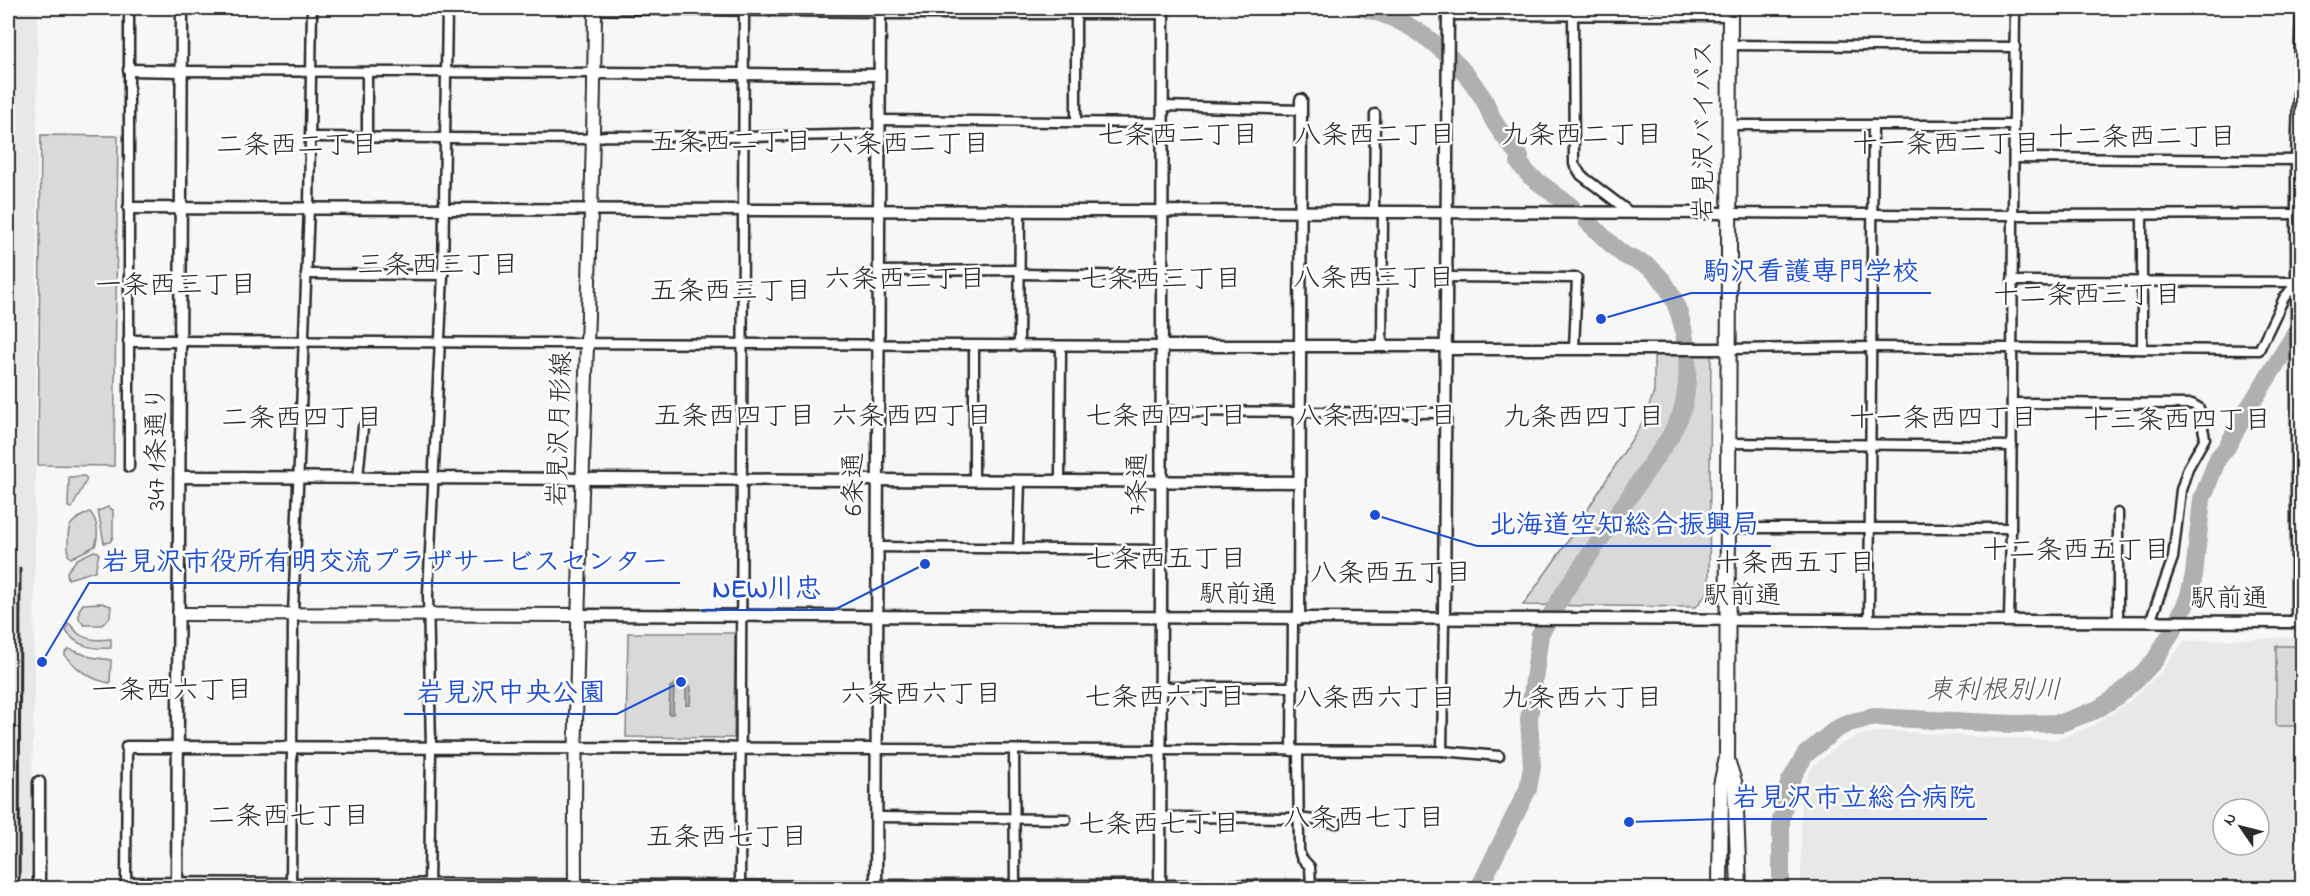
<svg xmlns="http://www.w3.org/2000/svg" width="2310" height="896" viewBox="0 0 2310 896" font-family="'Indie Flower','Klee One',sans-serif">
	<style>
		.built { fill: #e8e8e8; fill-rule: evenodd }
		.green { fill: #d9d9d9; stroke: #828282; stroke-width: 1.5 }
		.water { fill: #b0b0b0; stroke: #7b7b7b; stroke-width: 1.5 }
		.lines { fill: none; stroke-linecap: round; stroke-linejoin: round }
		.river { stroke: #b0b0b0; stroke-width: 18 }
		.minor-casing { stroke: #2b2b2b; stroke-width: 13 }
		.tertiary-casing { stroke: #2b2b2b; stroke-width: 15 }
		.secondary-casing { stroke: #2b2b2b; stroke-width: 16 }
		.primary-casing { stroke: #2b2b2b; stroke-width: 16 }
		.trunk-casing { stroke: #2b2b2b; stroke-width: 18 }
		.minor { stroke: #fff; stroke-width: 8 }
		.tertiary { stroke: #fff; stroke-width: 10 }
		.secondary { stroke: #fff; stroke-width: 12 }
		.primary { stroke: #fff; stroke-width: 12 }
		.trunk { stroke: #fff; stroke-width: 14 }
		.rail { stroke: #2b2b2b; stroke-width: 3 }
		.labels { text-anchor: middle; dominant-baseline: central; stroke-width: 5; stroke-linejoin: round; paint-order: stroke }
		.street-label { font-size: 26px; fill: #2b2b2b; stroke: #fff }
		.neighbourhood-label { font-size: 27px; fill: #2b2b2b; stroke: #fff }
		.water-label { font-size: 27px; font-style: italic; fill: #5a5a5a; stroke: #fff }
		.leader { fill: none; stroke: #1d4ed8; stroke-width: 2 }
		.callout-dot { fill: #1d4ed8; stroke: #fff; stroke-width: 2 }
		.callout-label { font-size: 27px; text-anchor: middle; font-weight: bold; fill: #1d4ed8; stroke: #fff; stroke-width: 5; stroke-linejoin: round; paint-order: stroke }
	</style>
	<rect width="100%" height="100%" fill="#f7f7f7"/>
	<filter id="ink" filterUnits="userSpaceOnUse"><feTurbulence type="fractalNoise" baseFrequency=".0167" numOctaves="2"/><feDisplacementMap in="SourceGraphic" scale="12" xChannelSelector="R" yChannelSelector="G"/><feConvolveMatrix kernelMatrix="1 2 1 2 8 2 1 2 1" color-interpolation-filters="sRGB"/></filter>
	<g filter="url(#ink)">
		<g class="built">
			<path d="M 8,8 L 38,8 L 34,698 L 30,888 L 8,888 Z"/>
			<path d="M 2302,637 L 2302,888 L 1801,888 L 1801,801 L 1804,784 L 1814,765 L 1840,744 L 1861,735 L 1887,731 L 2034,740 L 2058,739 L 2094,725 L 2130,701 L 2163,670 L 2184,641 ZM 2223,809 L 2259,809 L 2259,845 L 2223,845 Z"/>
		</g>
		<g class="green">
			<path d="M 41,135 L 118,136 L 114,466 L 38,465 Z"/>
			<path d="M 1654,355 L 1711,355 L 1709,591 L 1696,607 L 1523,605 L 1566,544 L 1644,420 L 1654,392 Z"/>
			<path d="M 84,476 L 87,479 L 72,508 L 68,507 L 69,477 Z"/>
			<path d="M 108,507 L 113,510 L 113,537 L 110,542 L 104,543 L 98,511 Z"/>
			<path d="M 90,512 C 98,521 99,535 95,546 L 71,558 L 68,555 C 69,528 63,524 90,512 Z"/>
			<path d="M 94,551 L 98,552 L 99,554 L 95,571 L 68,579 L 67,572 L 77,559 Z"/>
			<path d="M 102,603 L 111,606 L 110,617 L 102,625 L 84,625 L 79,619 L 79,610 L 83,604 Z"/>
			<path d="M 68,623 C 73,626 75,631 79,634 C 89,641 100,640 111,639 L 111,648 C 93,649 77,647 66,631 Z"/>
			<path d="M 628,633 L 735,633 L 734,738 L 626,737 Z"/>
			<rect x="2276" y="646" width="26" height="80"/>
			<path d="M 69,649 L 91,657 L 111,660 L 110,683 C 91,680 78,670 65,656 L 65,652 Z"/>
		</g>
		<path class="water" d="M 677,683 L 686,684 L 691,687 L 690,705 L 686,705 L 686,688 L 681,686 L 674,688 L 673,714 L 669,714 L 670,687 Z"/>
		<g class="lines">
			<g class="river">
				<path d="M 1362,8 C 1412,19 1456,55 1483,98 C 1488,106 1490,115 1495,123 C 1502,135 1512,146 1520,157 L 1519,163 L 1530,176 L 1572,207"/>
				<path d="M 1479,888 L 1528,789 L 1532,767 L 1529,719 L 1540,634 L 1565,591 L 1671,435 C 1674,428 1678,421 1681,414 C 1695,372 1687,295 1649,267 C 1643,262 1632,260 1624,255 C 1611,246 1599,232 1587,221"/>
				<path d="M 1781,888 L 1781,821 L 1789,783 L 1805,755 L 1835,730 L 1848,723 L 1874,717 L 2012,724 L 2061,723 L 2096,710 L 2115,698 L 2144,672 L 2155,660 L 2174,628 L 2188,599 L 2194,575 L 2202,499 L 2218,458 L 2227,447 L 2246,412 L 2302,323"/>
			</g>
			<defs>
				<g id="minor">
					<path d="M 595,9 L 871,12 L 888,14 L 1163,14"/>
					<path d="M 1076,14 L 1076,122"/>
					<path d="M 1448,15 L 1730,16"/>
					<path d="M 1573,16 L 1574,164 L 1581,175 L 1628,211"/>
					<path d="M 1729,45 L 2015,47"/>
					<path d="M 182,71 L 595,73"/>
					<path d="M 367,73 L 367,138"/>
					<path d="M 1163,106 L 1301,110"/>
					<path d="M 879,120 L 1162,123"/>
					<path d="M 1730,125 L 2014,125"/>
					<path d="M 310,137 L 583,139 L 606,136 L 743,137 L 879,134"/>
					<path d="M 2014,158 L 2297,160"/>
					<path d="M 1374,212 L 1375,114"/>
					<path d="M 1729,213 L 2013,215 L 2015,8"/>
					<path d="M 878,271 L 1020,270"/>
					<path d="M 306,274 L 443,275"/>
					<path d="M 1020,274 L 1162,276"/>
					<path d="M 1446,277 L 1577,278 L 1574,349"/>
					<path d="M 2012,281 L 2297,282"/>
					<path d="M 181,341 L 1162,346"/>
					<path d="M 1019,346 L 1020,211"/>
					<path d="M 1382,346 L 1383,212"/>
					<path d="M 1729,349 L 1872,347 L 2259,350 L 2284,298 L 2297,282"/>
					<path d="M 2142,349 L 2142,214"/>
					<path d="M 2012,403 L 2192,404 L 2199,408 L 2205,438 L 2188,468 L 2181,490 L 2173,558 L 2150,622"/>
					<path d="M 1162,411 L 1446,413"/>
					<path d="M 1728,443 L 2012,446"/>
					<path d="M 129,467 L 129,8"/>
					<path d="M 358,477 L 363,427"/>
					<path d="M 974,480 L 974,346"/>
					<path d="M 1060,480 L 1061,347"/>
					<path d="M 1728,528 L 2011,528 L 2009,621"/>
					<path d="M 2011,528 L 2013,215 L 2297,214"/>
					<path d="M 877,547 L 1161,550"/>
					<path d="M 1018,549 L 1020,481"/>
					<path d="M 1869,621 L 1873,125"/>
					<path d="M 2118,622 L 2118,513"/>
					<path d="M 1161,687 L 1293,687"/>
					<path d="M 127,747 L 126,882 L 876,886"/>
					<path d="M 877,749 L 1442,751 L 1444,619"/>
					<path d="M 1014,750 L 1015,886"/>
					<path d="M 1292,751 L 1293,619"/>
					<path d="M 1298,751 L 1299,850 L 1301,857 L 1310,867 L 1311,886"/>
					<path d="M 1442,751 L 1499,756"/>
					<path d="M 877,817 L 1066,819"/>
					<path d="M 1160,817 L 1298,818 L 1337,823"/>
					<path d="M 291,888 L 293,615 L 309,207 L 312,8"/>
					<path d="M 429,888 L 431,748 L 428,594 L 443,275 L 447,8"/>
					<path d="M 740,888 L 744,8"/>
				</g>
				<g id="tertiary">
					<path d="M 129,70 L 182,71"/>
					<path d="M 595,73 L 879,75"/>
					<path d="M 129,208 L 1729,213"/>
					<path d="M 129,341 L 181,341"/>
					<path d="M 1162,346 L 1447,346"/>
					<path d="M 1447,349 L 1729,349"/>
					<path d="M 180,477 L 1299,482"/>
					<path d="M 577,615 L 2302,622"/>
					<path d="M 1299,619 L 1301,100"/>
					<path d="M 1444,619 L 1448,8"/>
					<path d="M 2297,622 L 2297,160 L 2302,8"/>
					<path d="M 127,747 L 877,749"/>
					<path d="M 876,886 L 1365,886"/>
					<path d="M 39,888 L 39,782"/>
					<path d="M 177,888 L 182,8"/>
					<path d="M 876,888 L 880,8"/>
					<path d="M 1160,888 L 1163,8"/>
				</g>
				<path id="secondary" d="M 179,614 L 577,615"/>
				<path id="primary" d="M 575,888 C 573,595 593,301 595,8"/>
				<g id="trunk">
					<path d="M 1727,760 L 1735,785 L 1739,888"/>
					<path d="M 1720,888 L 1721,785 L 1727,758 L 1730,8"/>
				</g>
			</defs>
			<use href="#minor" class="minor-casing"/>
			<use href="#tertiary" class="tertiary-casing"/>
			<use href="#secondary" class="secondary-casing"/>
			<use href="#primary" class="primary-casing"/>
			<use href="#trunk" class="trunk-casing"/>
			<use href="#minor" class="minor"/>
			<use href="#tertiary" class="tertiary"/>
			<use href="#secondary" class="secondary"/>
			<use href="#primary" class="primary"/>
			<use href="#trunk" class="trunk"/>
			<path class="rail" d="M 19,888 L 20,569"/>
		</g>
	</g>
	<g class="labels">
		<g class="street-label">
			<text transform="translate(1705 131) rotate(-90)">岩見沢バイパス</text>
			<text transform="translate(561 429) rotate(-88)">岩見沢月形線</text>
			<text transform="translate(158 448) rotate(-90)">347 1条通り</text>
			<text transform="translate(855 484) rotate(-90)">6条通</text>
			<text transform="translate(1139 484) rotate(-89)">7条通</text>
			<text transform="translate(1238 596) rotate(1)">駅前通</text>
			<text x="1742" y="597">駅前通</text>
			<text x="2229" y="600">駅前通</text>
		</g>
		<g class="neighbourhood-label">
			<text x="1178" y="136">七条西二丁目</text>
			<text x="1375" y="136">八条西二丁目</text>
			<text x="1582" y="136">九条西二丁目</text>
			<text x="2142" y="138">十二条西二丁目</text>
			<text x="731" y="143">五条西二丁目</text>
			<text x="909" y="145">六条西二丁目</text>
			<text x="1946" y="145">十一条西二丁目</text>
			<text x="297" y="146">二条西二丁目</text>
			<text x="438" y="266">三条西三丁目</text>
			<text x="1374" y="279">八条西三丁目</text>
			<text x="905" y="280">六条西三丁目</text>
			<text x="1161" y="280">七条西三丁目</text>
			<text x="176" y="286">一条西三丁目</text>
			<text x="731" y="292">五条西三丁目</text>
			<text x="2087" y="296">十二条西三丁目</text>
			<text x="735" y="417">五条西四丁目</text>
			<text x="912" y="417">六条西四丁目</text>
			<text x="1166" y="417">七条西四丁目</text>
			<text x="1376" y="417">八条西四丁目</text>
			<text x="1584" y="418">九条西四丁目</text>
			<text x="302" y="419">二条西四丁目</text>
			<text x="1943" y="419">十一条西四丁目</text>
			<text x="2177" y="421">十三条西四丁目</text>
			<text x="2076" y="551">十二条西五丁目</text>
			<text x="1166" y="560">七条西五丁目</text>
			<text x="1795" y="564">十条西五丁目</text>
			<text x="1391" y="574">八条西五丁目</text>
			<text x="172" y="691">一条西六丁目</text>
			<text x="921" y="695">六条西六丁目</text>
			<text x="1165" y="698">七条西六丁目</text>
			<text x="1376" y="699">八条西六丁目</text>
			<text x="1582" y="699">九条西六丁目</text>
			<text x="289" y="817">二条西七丁目</text>
			<text x="1364" y="819">八条西七丁目</text>
			<text x="1159" y="825">七条西七丁目</text>
			<text x="727" y="838">五条西七丁目</text>
		</g>
		<g class="water-label">
			<text x="1994" y="691">東利根別川</text>
		</g>
	</g>
	<path class="leader" d="M1601 319L1691 293H1931M1375 515L1477 546H1771M42 662L89 583H680M925 564L834 610H701M681 682L617 714H404M1629 822L1720 819H1987"/>
	<g class="callout-dot">
		<circle cx="1601" cy="319" r="6"/>
		<circle cx="1375" cy="515" r="6"/>
		<circle cx="42" cy="662" r="6"/>
		<circle cx="925" cy="564" r="6"/>
		<circle cx="681" cy="682" r="6"/>
		<circle cx="1629" cy="822" r="6"/>
	</g>
	<g class="callout-label">
		<text x="1811" y="280">駒沢看護専門学校</text>
		<text x="1624" y="533">北海道空知総合振興局</text>
		<text x="385" y="570">岩見沢市役所有明交流プラザサービスセンター</text>
		<text x="767" y="597">NEW川忠</text>
		<text x="511" y="701">岩見沢中央公園</text>
		<text x="1854" y="806">岩見沢市立総合病院</text>
	</g>
	<rect width="2310" height="896" fill="none" stroke="#fff" stroke-width="30"/>
	<rect x="15" y="15" width="2280" height="866" fill="none" stroke="#2b2b2b" stroke-width="2" filter="url(#ink)"/>
	<g transform="translate(2241 827) rotate(305)"><circle r="28" fill="#ffffff" stroke="#aaaaaa" stroke-width="1.5"/>
	<path d="M0-4.5L10 22L0 15L-10 22Z" fill="#2b2b2b"/>
	<text y="-9" font-size="16" font-weight="bold" text-anchor="middle" fill="#2b2b2b">N</text>
	</g>
</svg>
